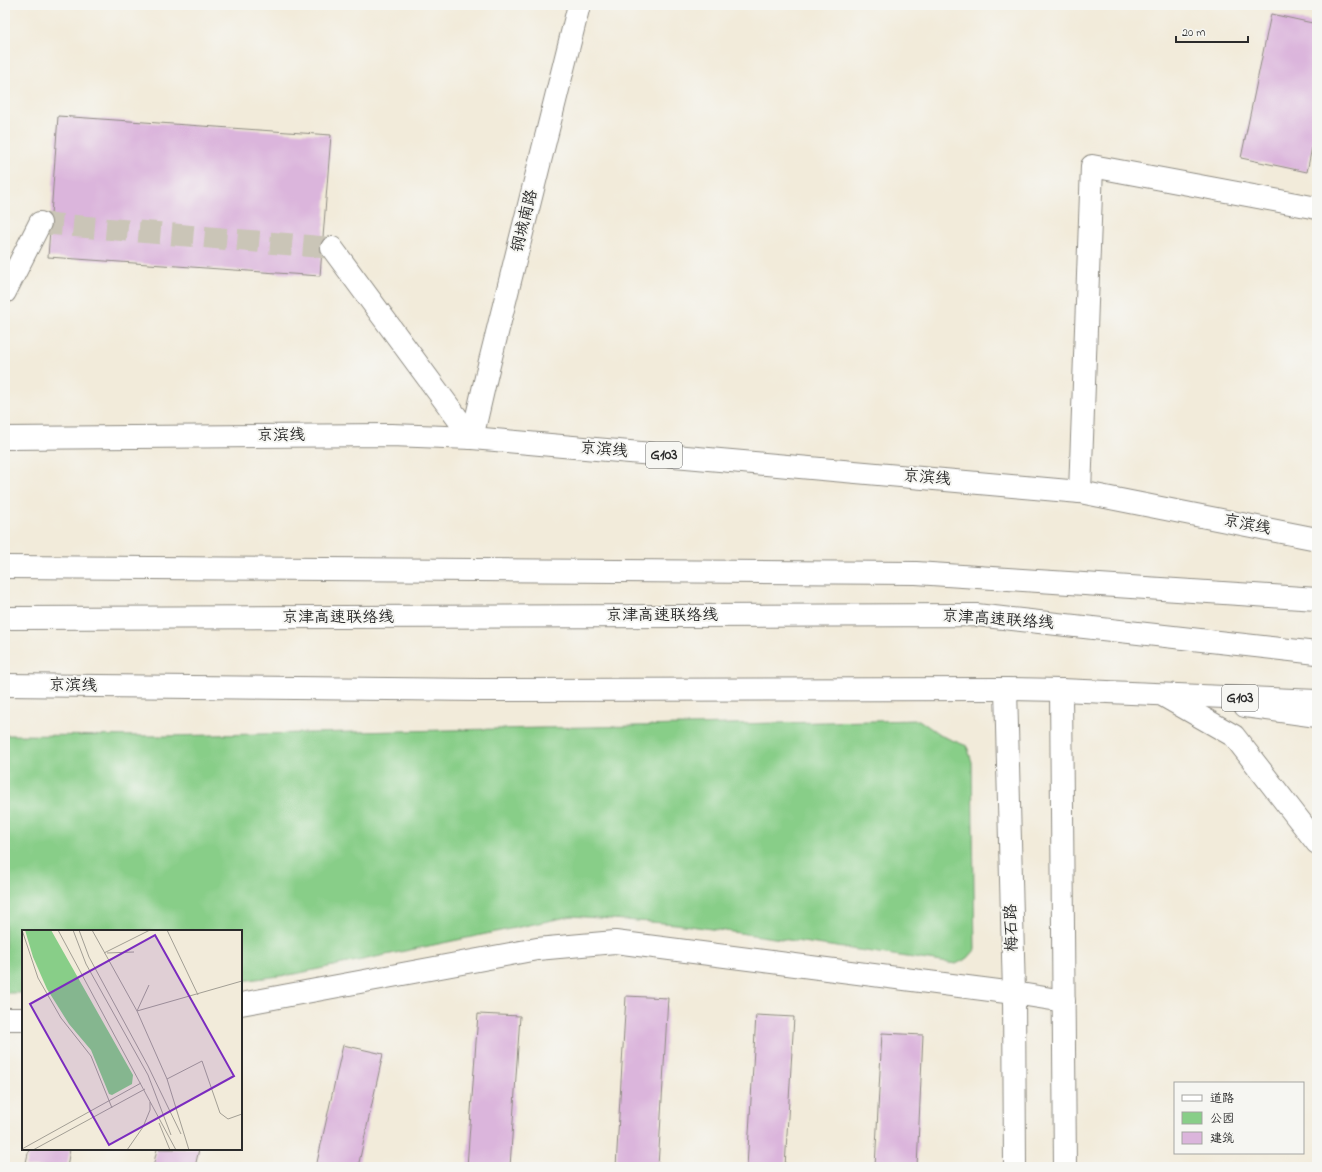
<svg xmlns="http://www.w3.org/2000/svg" width="1322" height="1172" viewBox="0 0 1322 1172" font-family="'Indie Flower','LXGW WenKai TC',sans-serif">
	<style>
		.green { fill: #88ce88; stroke: #5a7c5a }
		.building { fill: #dbb5dc }
		.lines { fill: none; stroke-linecap: round; stroke-linejoin: round }
		.minor-tunnel { stroke: #cac5b7; stroke-width: 22; stroke-dasharray: 22 11; stroke-linecap: butt }
		.minor-casing { stroke: #8e8b82; stroke-width: 24 }
		.major-casing { stroke: #8e8b82; stroke-width: 24 }
		.highway-casing { stroke: #8e8b82; stroke-width: 24 }
		.minor { stroke: #fff; stroke-width: 22 }
		.major { stroke: #fff; stroke-width: 22 }
		.highway { stroke: #fff; stroke-width: 22 }
		.labels { text-anchor: middle; dominant-baseline: central; stroke-width: 4; stroke-linejoin: round; paint-order: stroke }
		.shield { fill: #f6f6f2; stroke: #686867; stroke-width: 1 }
		.shield-label { font-size: 15px; font-weight: bold; fill: #2b2b2b }
		.street-label { font-size: 16px; fill: #2b2b2b; stroke: #f6f6f2 }
		.inset-road { fill: none; stroke: #a29e94; stroke-width: 1 }
		.view { fill: #7b2cbf; fill-opacity: 0.15; stroke: #7b2cbf; stroke-width: 2 }
		.inset-edge { fill: none; stroke: #2b2b2b; stroke-width: 2 }
	</style>
	<rect width="100%" height="100%" fill="#f6f6f2"/>
	<filter id="ink" filterUnits="userSpaceOnUse"><feTurbulence type="fractalNoise" baseFrequency=".025" numOctaves="2"/><feDisplacementMap in="SourceGraphic" scale="8" xChannelSelector="R" yChannelSelector="G"/><feConvolveMatrix kernelMatrix="1 2 1 2 8 2 1 2 1" color-interpolation-filters="sRGB"/></filter>
	<filter id="wash" filterUnits="userSpaceOnUse"><feTurbulence type="fractalNoise" baseFrequency=".012" numOctaves="4" result="noise"/><feDisplacementMap in="SourceGraphic" scale="16" xChannelSelector="R" yChannelSelector="G"/><feGaussianBlur stdDeviation="0.9" result="paint"/><feColorMatrix in="noise" values="0 0 0 0 0 0 0 0 0 0 0 0 0 0 0 0 0 1.4 0 .05"/><feComposite in="paint" operator="in"/></filter>
	<g filter="url(#wash)">
		<rect width="100%" height="100%" fill="#f2ebda"/>
		<path class="green" d="M 919,720 L 942,736 L 967,746 L 972,762 L 975,950 L 968,958 L 956,964 L 676,924 L 572,916 L 295,974 L 241,981 L 241,931 L 23,931 L 23,993 L 5,993 L 5,735 L 165,736 Z"/>
		<g id="blocks">
			<g class="building">
				<path d="M 1271,14 L 1317,24 L 1317,122 L 1307,172 L 1241,158 Z"/>
				<path d="M 58,116 L 331,135 L 320,276 L 48,257 Z"/>
				<path d="M 626,996 L 668,998 L 658,1167 L 616,1167 Z"/>
				<path d="M 478,1014 L 520,1016 L 510,1167 L 467,1167 Z"/>
				<path d="M 756,1015 L 794,1017 L 785,1167 L 747,1167 Z"/>
				<path d="M 882,1033 L 923,1035 L 917,1167 L 875,1167 Z"/>
				<path d="M 343,1045 L 383,1054 L 358,1167 L 316,1167 Z"/>
				<path d="M 29,1149 L 70,1149 L 67,1167 L 25,1167 Z"/>
				<path d="M 157,1149 L 199,1149 L 195,1167 L 153,1167 Z"/>
			</g>
		</g>
	</g>
	<g filter="url(#ink)">
		<use href="#blocks" fill-opacity="0" stroke="#8e8b82" stroke-width="1"/>
		<g class="lines">
			<path class="minor-tunnel" d="M 40,223 L 332,248"/>
			<defs>
				<g id="minor">
					<path d="M 332,248 L 472,438"/>
					<path d="M 5,292 L 40,223"/>
					<path d="M 472,438 L 487,373 L 579,5"/>
					<path d="M 1080,492 L 1092,166 L 1317,208"/>
					<path d="M 1245,706 L 1317,716"/>
					<path d="M 241,1004 L 537,949 L 615,942 L 1014,993 L 1064,1001"/>
					<path d="M 5,1019 L 23,1019"/>
				</g>
				<g id="major">
					<path d="M 1006,689 L 1014,993 L 1015,1167"/>
					<path d="M 1061,690 L 1065,1167"/>
				</g>
				<g id="highway">
					<path d="M 5,438 L 391,435 L 472,438 L 1080,492 L 1317,539"/>
					<path d="M 5,567 L 916,573 L 1317,599"/>
					<path d="M 5,618 L 976,615 L 1317,653"/>
					<path d="M 5,685 L 480,690 L 1006,689 L 1061,690 L 1317,701"/>
					<path d="M 1166,697 L 1234,736 L 1317,843"/>
				</g>
			</defs>
			<use href="#minor" class="minor-casing"/>
			<use href="#major" class="major-casing"/>
			<use href="#highway" class="highway-casing"/>
			<use href="#minor" class="minor"/>
			<use href="#major" class="major"/>
			<use href="#highway" class="highway"/>
		</g>
	</g>
	<g class="labels">
		<g class="shield">
			<rect x="646" y="442" width="36" height="26" rx="3"/>
			<rect x="1222" y="685" width="36" height="26" rx="3"/>
		</g>
		<g class="shield-label">
			<text x="664" y="455">G103</text>
			<text x="1240" y="698">G103</text>
		</g>
		<g class="street-label">
			<text transform="translate(525 221) rotate(-76)">钢城南路</text>
			<text x="281" y="436">京滨线</text>
			<text transform="translate(604 450) rotate(5)">京滨线</text>
			<text transform="translate(927 478) rotate(5)">京滨线</text>
			<text transform="translate(1247 525) rotate(11)">京滨线</text>
			<text x="662" y="616">京津高速联络线</text>
			<text x="338" y="618">京津高速联络线</text>
			<text transform="translate(998 620) rotate(4)">京津高速联络线</text>
			<text transform="translate(73 686) rotate(1)">京滨线</text>
			<text transform="translate(1012 928) rotate(-92)">梅石路</text>
		</g>
	</g>
	<g transform="translate(22 930)">
		<rect width="220" height="220" fill="#f2ebda"/>
		<path d="M 3,0 L 29,0 L 111,145 L 110,154 L 90,165 L 87,164 L 69,120 L 47,94 L 25,59 L 11,27 Z" fill="#88ce88"/>
		<path class="inset-road" d="M 0,0 L 16,48 L 39,88 L 69,126 L 90,178M 36,0 L 154,220M 51,0 L 64,34 L 126,145 L 149,205M 57,0 L 67,27 L 126,136 L 159,204M 70,0 L 115,81 L 145,149 L 167,220M 145,0 L 176,65M 82,23 L 128,0M 85,23 L 112,22M 115,81 L 220,51M 115,81 L 127,55M 145,149 L 180,131 L 198,183 L 206,189 L 220,184M 137,193 L 148,220M 0,219 L 119,153M 11,220 L 123,159M 105,220 L 121,197 L 128,180 L 128,172"/>
		<path class="view" d="M 133,5 L 212,146 L 87,215 L 8,74 Z"/>
		<rect width="220" height="220" class="inset-edge"/>
	</g>
	<rect width="1322" height="1172" fill="none" stroke="#f6f6f2" stroke-width="20"/>
	<rect x="1174" y="1082" width="130" height="72" fill="#f6f6f2" stroke="#a5a5a2"/>
	<rect x="1182" y="1095" width="20" height="6" fill="#ffffff" stroke="#a5a5a2"/>
	<text x="1210" y="1102" font-size="12" fill="#2b2b2b">道路</text>
	<rect x="1182" y="1112" width="20" height="12" fill="#88ce88" stroke="#a5a5a2"/>
	<text x="1210" y="1122" font-size="12" fill="#2b2b2b">公园</text>
	<rect x="1182" y="1132" width="20" height="12" fill="#dbb5dc" stroke="#a5a5a2"/>
	<text x="1210" y="1142" font-size="12" fill="#2b2b2b">建筑</text>
	<path d="M1176 36v6h72v-6" fill="none" stroke="#2b2b2b" stroke-width="2"/>
	<text x="1182" y="36" font-size="12" fill="#2b2b2b" stroke="#f6f6f2" stroke-width="3" paint-order="stroke">20 m</text>
</svg>
